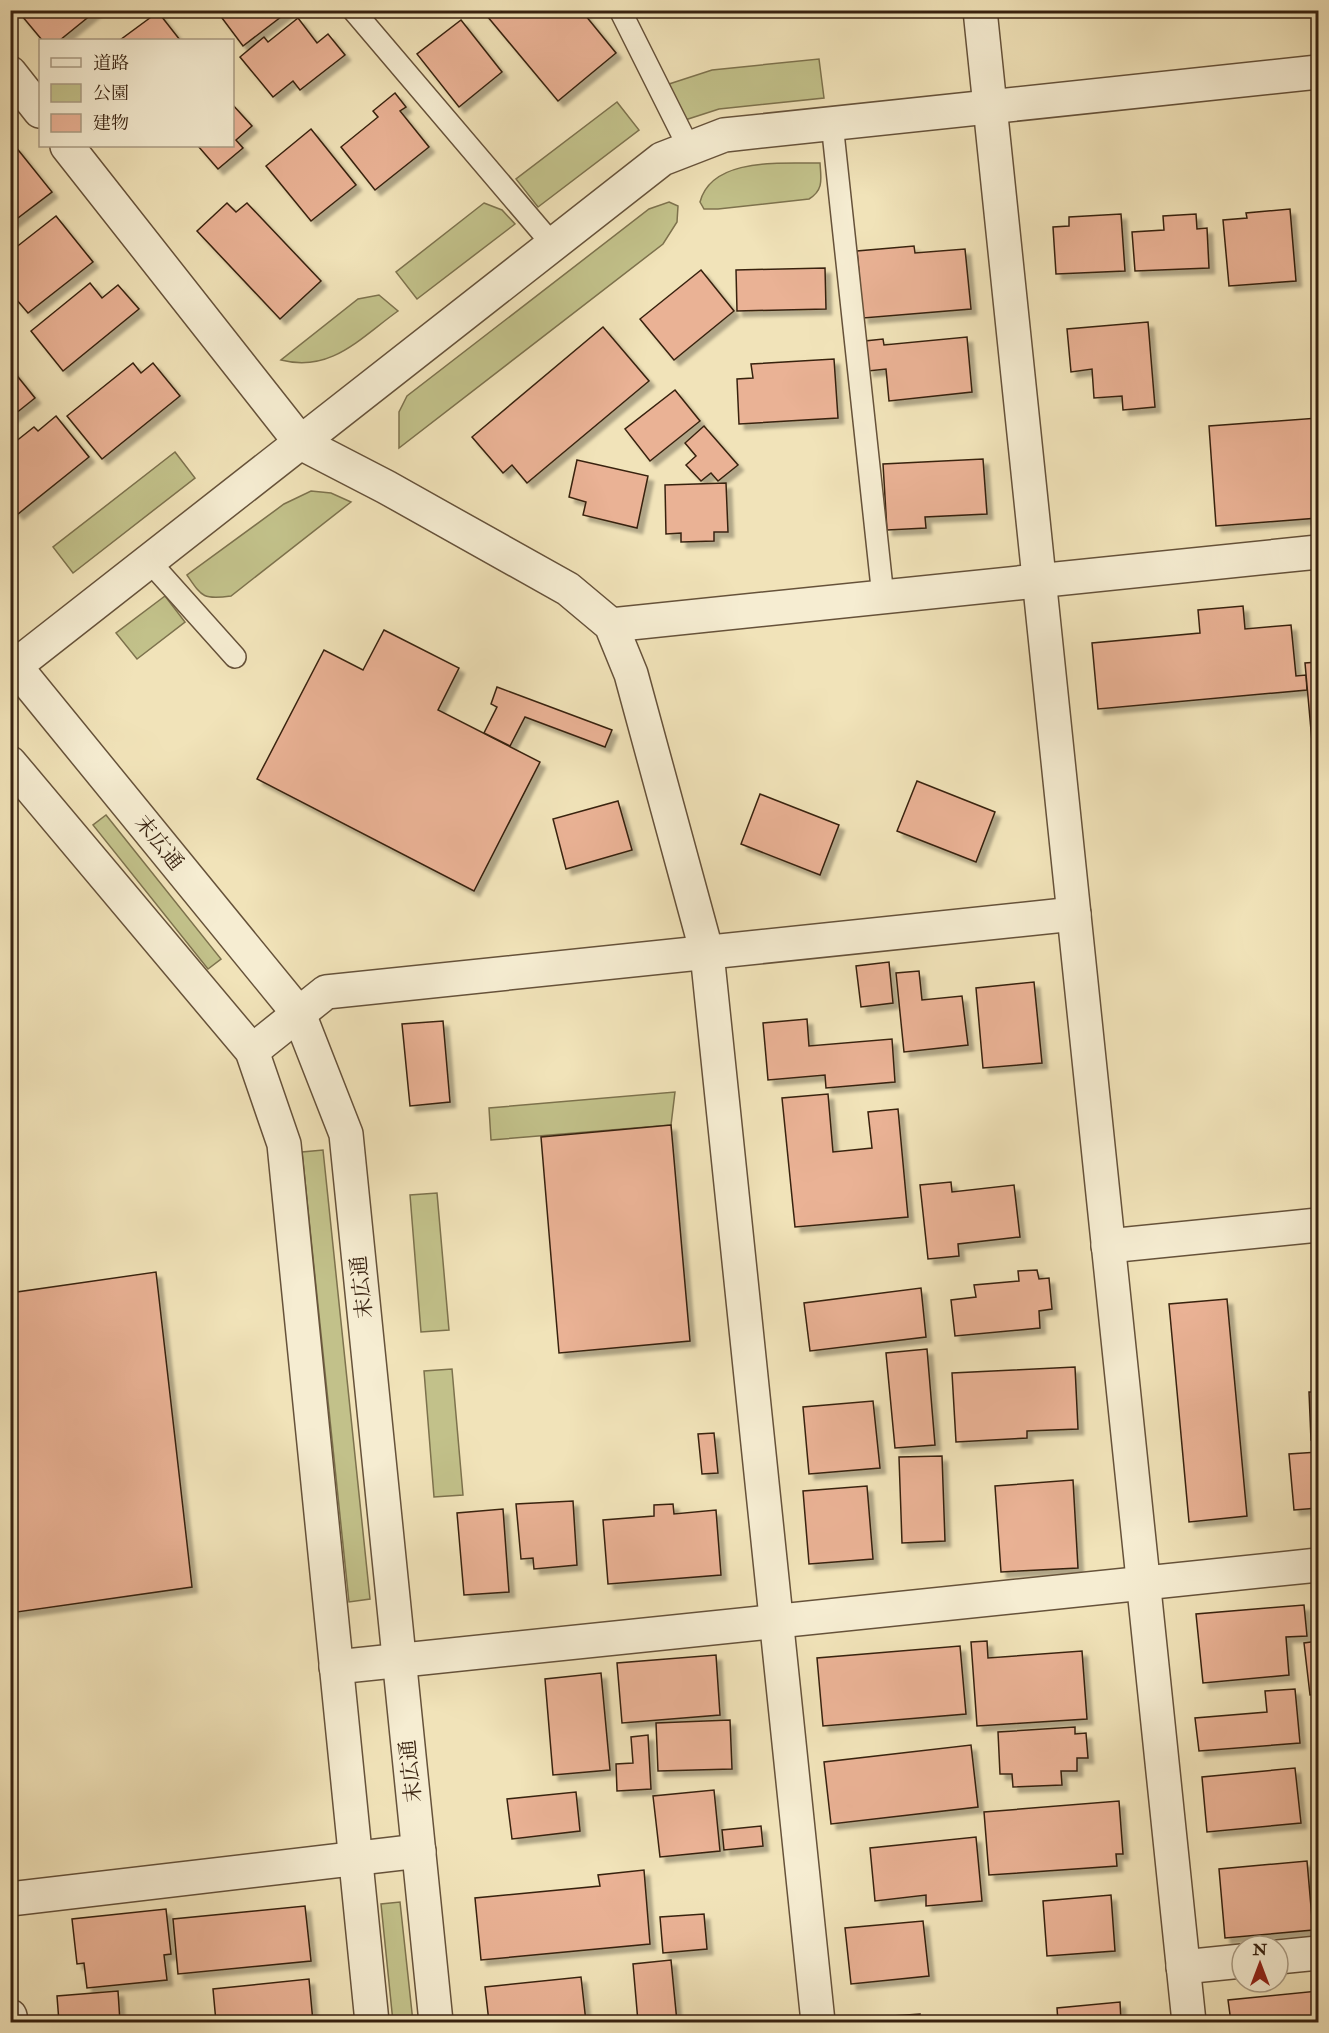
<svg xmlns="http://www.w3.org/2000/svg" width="1329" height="2033" viewBox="0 0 1329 2033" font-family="'IM FELL Double Pica','Noto Serif JP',serif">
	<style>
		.green { fill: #c2c18a; stroke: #7d724d; stroke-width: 1.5 }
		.building { fill: #eab295; stroke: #382210; stroke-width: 1.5; filter: url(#shadow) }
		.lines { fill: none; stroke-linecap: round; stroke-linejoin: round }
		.lane-casing { stroke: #66523a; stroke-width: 24 }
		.street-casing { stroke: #66523a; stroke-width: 36 }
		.lane { stroke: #f6edd2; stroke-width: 21 }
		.street { stroke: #f6edd2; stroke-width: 33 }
		.labels { text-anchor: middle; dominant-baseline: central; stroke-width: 4.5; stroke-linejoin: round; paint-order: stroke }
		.street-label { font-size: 21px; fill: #382210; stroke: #f6edd2 }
	</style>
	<defs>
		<filter id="shadow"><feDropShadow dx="5.5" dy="5.5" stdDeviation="1.5" flood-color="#0004"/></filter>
	</defs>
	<rect width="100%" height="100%" fill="#f1e3b9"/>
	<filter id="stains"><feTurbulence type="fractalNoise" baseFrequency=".00333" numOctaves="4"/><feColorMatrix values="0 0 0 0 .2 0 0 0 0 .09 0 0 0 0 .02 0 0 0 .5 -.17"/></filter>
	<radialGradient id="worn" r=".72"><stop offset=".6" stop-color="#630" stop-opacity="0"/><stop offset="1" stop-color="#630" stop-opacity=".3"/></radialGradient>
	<g class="green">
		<path d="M 819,59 L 824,98 L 719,109 L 685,120 L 669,84 L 712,70 Z"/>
		<path d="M 617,102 L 639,130 L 538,207 L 516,179 Z"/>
		<path d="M 820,163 C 821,179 824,190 809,199 L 718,209 L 704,209 L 700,202 C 712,156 784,164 820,163 Z"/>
		<path d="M 669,202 L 678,206 L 677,222 L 663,244 L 399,448 L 399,412 L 407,396 L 649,209 Z"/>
		<path d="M 484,203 L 502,210 L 515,224 L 417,299 L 396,272 Z"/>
		<path d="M 379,295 L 398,311 C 360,338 331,373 281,360 L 358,299 Z"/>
		<path d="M 175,452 L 195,478 L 73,573 L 53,547 Z"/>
		<path d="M 311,491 L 331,493 L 351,502 L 231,596 C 203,600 202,597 187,575 L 284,504 Z"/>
		<path d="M 165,596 L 185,622 L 137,659 L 116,633 Z"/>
		<path d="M 106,815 L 221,959 L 208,969 L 93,825 Z"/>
		<path d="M 675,1092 L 671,1125 L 491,1140 L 489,1108 Z"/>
		<path d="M 323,1150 L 370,1599 L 349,1602 L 302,1152 Z"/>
		<path d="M 437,1193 L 449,1330 L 421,1332 L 410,1195 Z"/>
		<path d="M 452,1369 L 463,1495 L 434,1497 L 424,1371 Z"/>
		<path d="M 400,1902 L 413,2022 L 393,2022 L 381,1904 Z"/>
	</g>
	<g class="building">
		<path d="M 17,10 L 97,10 L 60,40 L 42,40 Z"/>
		<path d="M 216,10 L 290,10 L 243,46 Z"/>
		<path d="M 482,10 L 581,10 L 616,53 L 558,101 Z"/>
		<path d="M 158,12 L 180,40 L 120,40 Z"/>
		<path d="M 298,18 L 317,43 L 328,34 L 345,55 L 300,90 L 293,81 L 273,97 L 240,57 L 264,37 L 268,42 Z"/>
		<path d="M 461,20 L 502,72 L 459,107 L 417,54 Z"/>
		<path d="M 395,93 L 406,107 L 400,111 L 429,147 L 375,190 L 341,147 L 378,117 L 373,111 Z"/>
		<path d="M 232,104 L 252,126 L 236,140 L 243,148 L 218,169 L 198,146 L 232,146 Z"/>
		<path d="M 311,129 L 356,185 L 311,221 L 266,166 Z"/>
		<path d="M 15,146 L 52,192 L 10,224 L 10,150 Z"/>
		<path d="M 227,203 L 236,212 L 247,203 L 321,281 L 280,319 L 197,231 Z"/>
		<path d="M 1290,209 L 1296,281 L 1229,286 L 1223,220 L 1247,218 L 1246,213 Z"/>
		<path d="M 1121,214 L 1125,271 L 1056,274 L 1053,227 L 1069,226 L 1069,217 Z"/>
		<path d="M 1196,214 L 1197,229 L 1207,228 L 1209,268 L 1135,271 L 1132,232 L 1164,230 L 1163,216 Z"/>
		<path d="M 56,216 L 93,262 L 28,313 L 10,292 L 10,252 Z"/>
		<path d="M 914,246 L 915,253 L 965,249 L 971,309 L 863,318 L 857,251 Z"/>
		<path d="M 825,268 L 826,309 L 737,311 L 736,270 Z"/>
		<path d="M 701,270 L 734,311 L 674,360 L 640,319 Z"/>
		<path d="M 90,283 L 102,298 L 118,285 L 139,309 L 63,371 L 31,331 Z"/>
		<path d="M 1148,322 L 1155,407 L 1123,410 L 1122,396 L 1094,398 L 1092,369 L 1071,372 L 1067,329 Z"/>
		<path d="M 603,327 L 649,381 L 527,483 L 512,465 L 503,473 L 472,437 Z"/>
		<path d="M 967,337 L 972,392 L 889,401 L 886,369 L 868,371 L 865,341 L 883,339 L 884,345 Z"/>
		<path d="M 834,359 L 838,418 L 739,424 L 737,379 L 753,378 L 751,364 Z"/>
		<path d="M 133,363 L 141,373 L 153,363 L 180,396 L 102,459 L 67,416 Z"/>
		<path d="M 10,367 L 35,398 L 10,418 Z"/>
		<path d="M 675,390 L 700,421 L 650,461 L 625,429 Z"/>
		<path d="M 56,416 L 89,457 L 18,514 L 10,506 L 10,446 L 34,427 L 38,431 Z"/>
		<path d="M 1318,418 L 1318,518 L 1216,526 L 1209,426 Z"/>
		<path d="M 704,426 L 738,465 L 718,481 L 711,473 L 701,481 L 686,465 L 696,456 L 685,443 Z"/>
		<path d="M 983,459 L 987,514 L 925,517 L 926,528 L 887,530 L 883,464 Z"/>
		<path d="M 577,460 L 648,476 L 637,528 L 583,515 L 586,502 L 569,497 Z"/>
		<path d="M 726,483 L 728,532 L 714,532 L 714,541 L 681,542 L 681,533 L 666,534 L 665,485 Z"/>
		<path d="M 1243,606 L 1245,629 L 1291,625 L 1296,676 L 1306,675 L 1307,690 L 1098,709 L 1092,643 L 1200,633 L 1198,610 Z"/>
		<path d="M 384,630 L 459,668 L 438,710 L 540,762 L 474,891 L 257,779 L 324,650 L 363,670 Z"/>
		<path d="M 1318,662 L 1318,809 L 1305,663 Z"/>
		<path d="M 497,687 L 612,730 L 605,747 L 525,717 L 510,746 L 484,733 L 497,707 L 491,704 Z"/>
		<path d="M 917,781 L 995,812 L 976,862 L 897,831 Z"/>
		<path d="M 760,794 L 839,825 L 820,875 L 741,844 Z"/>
		<path d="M 618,801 L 632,850 L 566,869 L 553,819 Z"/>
		<path d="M 889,962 L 893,1003 L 861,1007 L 856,966 Z"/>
		<path d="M 919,971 L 922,1000 L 962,996 L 968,1045 L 904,1052 L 896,973 Z"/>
		<path d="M 1034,982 L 1042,1063 L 983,1068 L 976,988 Z"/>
		<path d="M 807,1019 L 809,1046 L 892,1039 L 895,1082 L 826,1088 L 825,1075 L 768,1080 L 763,1023 Z"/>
		<path d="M 443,1021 L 450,1102 L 410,1106 L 402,1024 Z"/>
		<path d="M 828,1094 L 833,1152 L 872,1148 L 868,1112 L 898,1109 L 908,1217 L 795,1227 L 782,1098 Z"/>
		<path d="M 671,1125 L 690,1341 L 559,1353 L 541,1137 Z"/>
		<path d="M 951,1182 L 952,1192 L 1014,1185 L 1020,1237 L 958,1244 L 959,1256 L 928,1259 L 920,1185 Z"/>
		<path d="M 1037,1270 L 1039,1279 L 1049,1278 L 1052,1309 L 1039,1311 L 1040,1328 L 955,1336 L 951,1300 L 976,1297 L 974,1285 L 1019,1281 L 1018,1271 Z"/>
		<path d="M 156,1272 L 192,1587 L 10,1613 L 10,1293 Z"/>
		<path d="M 921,1288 L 926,1337 L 810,1351 L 804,1303 Z"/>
		<path d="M 1227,1299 L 1247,1516 L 1189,1522 L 1169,1304 Z"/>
		<path d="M 927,1349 L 935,1445 L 895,1448 L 886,1353 Z"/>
		<path d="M 1075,1367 L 1078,1429 L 1027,1431 L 1027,1438 L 956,1442 L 952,1373 Z"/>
		<path d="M 1309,1392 L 1318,1392 L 1318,1440 L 1311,1440 Z"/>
		<path d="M 873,1401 L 880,1468 L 809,1474 L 803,1407 Z"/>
		<path d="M 714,1433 L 718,1473 L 702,1474 L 698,1434 Z"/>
		<path d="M 1318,1452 L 1318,1508 L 1294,1510 L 1289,1454 Z"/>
		<path d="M 942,1456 L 945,1541 L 902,1543 L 899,1457 Z"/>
		<path d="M 1073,1480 L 1078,1568 L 1001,1572 L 995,1486 Z"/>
		<path d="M 867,1486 L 873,1559 L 809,1564 L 803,1491 Z"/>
		<path d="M 573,1501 L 577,1565 L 534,1569 L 533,1558 L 521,1559 L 516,1504 Z"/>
		<path d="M 673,1504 L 674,1514 L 716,1510 L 721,1575 L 608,1584 L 603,1520 L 654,1516 L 654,1505 Z"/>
		<path d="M 503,1509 L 509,1592 L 464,1595 L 457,1513 Z"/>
		<path d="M 1304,1605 L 1307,1636 L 1286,1637 L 1289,1675 L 1203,1683 L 1196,1614 Z"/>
		<path d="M 987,1641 L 988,1658 L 1082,1651 L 1087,1719 L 977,1726 L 971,1642 Z"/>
		<path d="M 1318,1641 L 1318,1694 L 1310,1695 L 1304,1643 Z"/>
		<path d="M 960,1646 L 966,1714 L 823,1726 L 817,1658 Z"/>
		<path d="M 716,1655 L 720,1715 L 622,1723 L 617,1663 Z"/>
		<path d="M 601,1673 L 610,1770 L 553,1775 L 545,1679 Z"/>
		<path d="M 1295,1689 L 1300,1743 L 1199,1751 L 1195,1718 L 1267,1712 L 1265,1691 Z"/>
		<path d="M 730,1720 L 732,1769 L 658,1771 L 656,1723 Z"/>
		<path d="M 1075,1727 L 1075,1734 L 1086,1733 L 1088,1758 L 1077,1758 L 1077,1771 L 1061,1771 L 1062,1785 L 1013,1787 L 1012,1774 L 1000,1774 L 998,1732 Z"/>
		<path d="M 648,1735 L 651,1789 L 617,1791 L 616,1764 L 633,1763 L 631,1737 Z"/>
		<path d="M 971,1745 L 978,1807 L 831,1824 L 824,1762 Z"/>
		<path d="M 1295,1768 L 1301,1823 L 1207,1832 L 1202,1777 Z"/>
		<path d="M 714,1790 L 720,1851 L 660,1857 L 653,1796 Z"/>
		<path d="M 576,1792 L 580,1831 L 512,1839 L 507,1799 Z"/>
		<path d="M 1119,1801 L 1123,1854 L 1116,1854 L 1117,1866 L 989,1875 L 984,1812 Z"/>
		<path d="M 761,1826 L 763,1846 L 724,1850 L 722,1830 Z"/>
		<path d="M 976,1837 L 982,1901 L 926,1906 L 926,1895 L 875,1901 L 870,1848 Z"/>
		<path d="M 1307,1861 L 1313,1930 L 1225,1938 L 1219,1869 Z"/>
		<path d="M 644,1870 L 650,1944 L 481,1960 L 475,1898 L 600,1886 L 598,1875 Z"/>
		<path d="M 1111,1895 L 1115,1951 L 1047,1956 L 1043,1901 Z"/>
		<path d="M 305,1906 L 311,1961 L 178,1974 L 173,1919 Z"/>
		<path d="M 166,1909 L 171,1954 L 164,1955 L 167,1980 L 87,1988 L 84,1963 L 77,1964 L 72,1919 Z"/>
		<path d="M 704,1914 L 707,1949 L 663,1953 L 660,1917 Z"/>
		<path d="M 923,1921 L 929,1976 L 851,1984 L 845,1928 Z"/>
		<path d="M 671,1960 L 677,2022 L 638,2022 L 633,1964 Z"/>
		<path d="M 581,1977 L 586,2022 L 489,2022 L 485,1987 Z"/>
		<path d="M 309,1979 L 313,2022 L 216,2022 L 213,1989 Z"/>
		<path d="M 118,1991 L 120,2022 L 59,2022 L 57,1996 Z"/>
		<path d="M 1318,1991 L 1318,2022 L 1231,2022 L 1228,2000 Z"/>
		<path d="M 1120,2002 L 1121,2022 L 1058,2022 L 1057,2008 Z"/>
		<path d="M 920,2014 L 920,2022 L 864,2022 L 864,2018 Z"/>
	</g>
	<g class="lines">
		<defs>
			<g id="lane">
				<path d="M 353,10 L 553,245"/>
				<path d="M 620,10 L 688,146"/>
				<path d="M 832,123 L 883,597"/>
				<path d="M 149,561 L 235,657"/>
			</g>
			<g id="street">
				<path d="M 980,10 L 1189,2022"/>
				<path d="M 10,73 L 40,111"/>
				<path d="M 67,146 L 301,443 L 386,487 L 568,589 L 611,625 L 631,674 L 707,953 L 818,2022"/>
				<path d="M 611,625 L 1318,552"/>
				<path d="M 10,660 L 299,1014 L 346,1134 L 436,2022"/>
				<path d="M 10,670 L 662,159 L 724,135 L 1318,72"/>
				<path d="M 10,763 L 252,1051 L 284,1144 L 372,2022"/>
				<path d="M 252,1051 L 326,992 L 1074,914"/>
				<path d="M 1108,1246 L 1318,1225"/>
				<path d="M 336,1667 L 1318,1565"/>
				<path d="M 10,1899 L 419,1851"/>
				<path d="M 1278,1957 L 1318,1953"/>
				<path d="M 1183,1967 L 1242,1961"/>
				<path d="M 10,2016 L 11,2022"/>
			</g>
		</defs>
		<use href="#lane" class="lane-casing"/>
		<use href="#street" class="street-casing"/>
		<use href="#lane" class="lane"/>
		<use href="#street" class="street"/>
	</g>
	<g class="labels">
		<g class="street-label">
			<text transform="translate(159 843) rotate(51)">末広通</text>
			<text transform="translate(362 1287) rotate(-96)">末広通</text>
			<text transform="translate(411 1771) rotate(-96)">末広通</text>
		</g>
	</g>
	<rect width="1329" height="2033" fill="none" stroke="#f1e3b9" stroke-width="36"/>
	<rect x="12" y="12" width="1305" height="2009" fill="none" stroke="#382210" stroke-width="3"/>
	<rect x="18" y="18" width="1293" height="1997" fill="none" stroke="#382210" stroke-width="1.5"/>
	<rect x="39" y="39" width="195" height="108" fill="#f6edd2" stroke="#aa9c84" stroke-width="1.5"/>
	<rect x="51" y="58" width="30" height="9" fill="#f6edd2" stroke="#aa9c84" stroke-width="1.5"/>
	<text x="93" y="69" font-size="18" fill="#382210">道路</text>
	<rect x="51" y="84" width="30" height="18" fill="#c2c18a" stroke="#aa9c84" stroke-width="1.5"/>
	<text x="93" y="99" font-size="18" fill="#382210">公園</text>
	<rect x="51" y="114" width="30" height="18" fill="#eab295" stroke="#aa9c84" stroke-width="1.5"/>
	<text x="93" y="129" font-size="18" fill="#382210">建物</text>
	<g transform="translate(1260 1964)"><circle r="28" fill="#f6edd2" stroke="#aa9c84" stroke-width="1.5"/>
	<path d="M0-4.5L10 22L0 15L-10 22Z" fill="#8f2418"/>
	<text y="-9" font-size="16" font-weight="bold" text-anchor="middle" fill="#382210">N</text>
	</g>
	<rect width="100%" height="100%" filter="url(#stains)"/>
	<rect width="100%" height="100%" fill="url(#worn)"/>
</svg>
